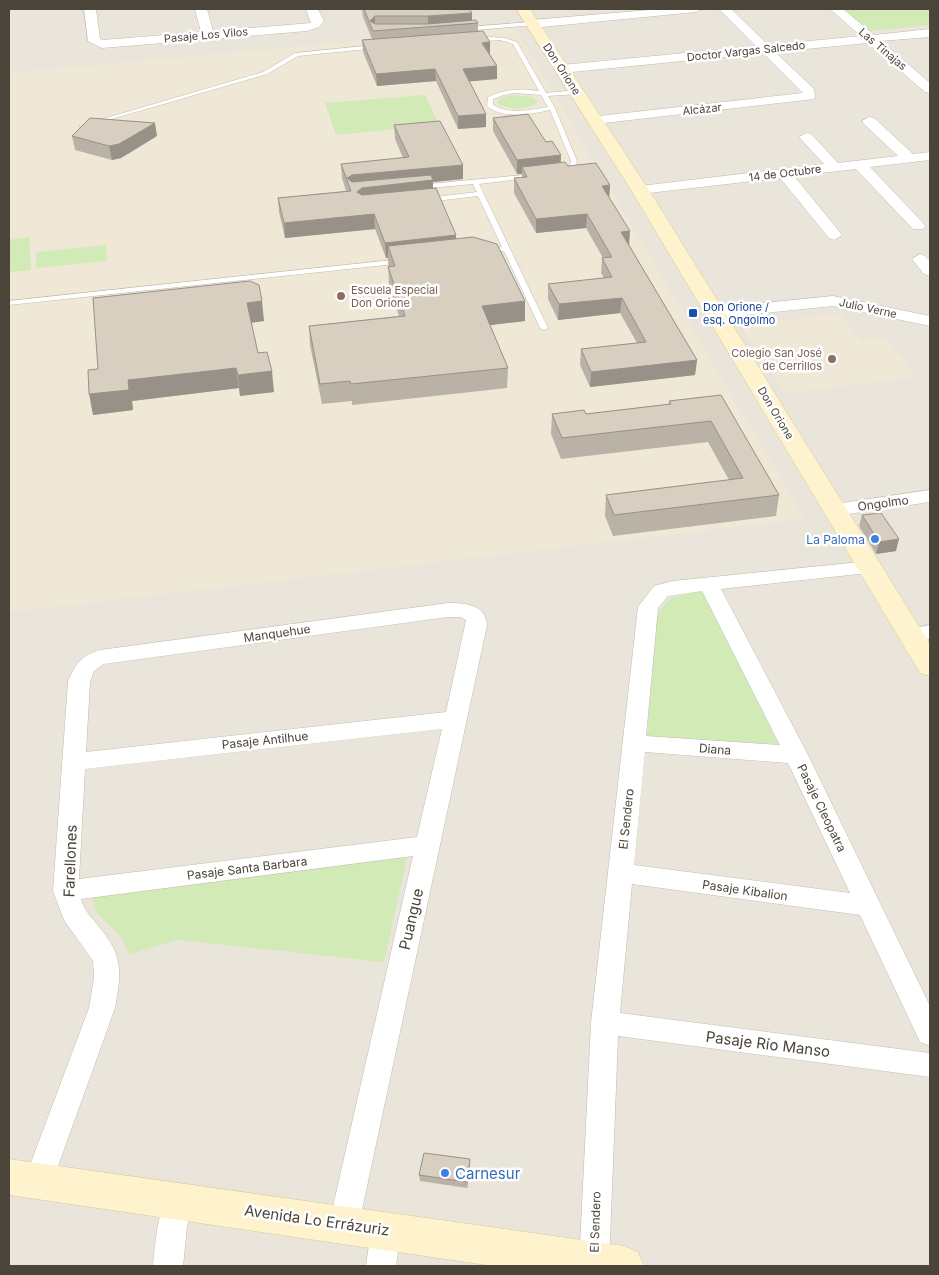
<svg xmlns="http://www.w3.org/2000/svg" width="939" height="1275" viewBox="0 0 939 1275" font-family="Inter,sans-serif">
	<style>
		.residential { fill: #eae5da }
		.education { fill: #efe8d6 }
		.green { fill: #d2eab5 }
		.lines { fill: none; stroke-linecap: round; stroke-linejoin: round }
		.lane-casing { stroke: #c2bbae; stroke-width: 1 }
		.street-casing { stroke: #c2bbae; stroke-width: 1 }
		.secondary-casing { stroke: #d6c79b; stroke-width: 1 }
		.lane { fill: #fff; fill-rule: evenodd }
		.street { fill: #fff; fill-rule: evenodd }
		.secondary { fill: #fff3cd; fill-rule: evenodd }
		.wall { fill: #bab2a6 }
		.shaded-wall { fill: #979187 }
		.building { fill: #d8cfc1; stroke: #979187 }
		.education-dot { fill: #8d6e63; stroke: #fff; stroke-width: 2 }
		.transit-dot { fill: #1a4fb4; stroke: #fff; stroke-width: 2 }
		.shop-dot { fill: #3f7fe0; stroke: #fff; stroke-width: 2 }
		.labels { text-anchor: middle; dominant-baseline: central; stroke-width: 5; stroke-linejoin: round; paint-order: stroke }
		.far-street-label { font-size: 11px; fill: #4b4439; stroke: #fff }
		.far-education-label { font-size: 11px; fill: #785e54; stroke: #fff; text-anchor: start }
		.far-transit-label { font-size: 11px; fill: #164399; stroke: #fff; text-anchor: start }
		.street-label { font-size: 12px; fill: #4b4439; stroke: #fff }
		.shop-label { font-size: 12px; fill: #366cbe; stroke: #fff; text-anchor: end }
		.near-street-label { font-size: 15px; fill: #4b4439; stroke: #fff }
		.near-shop-label { font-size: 15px; fill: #366cbe; stroke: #fff; text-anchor: start }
	</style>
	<rect width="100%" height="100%" fill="#f6f3ec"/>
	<path class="residential" d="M 10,9 L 930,9 L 930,1266 L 9,1266 Z"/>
	<g class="education">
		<path d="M 514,27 L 805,519 L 9,612 L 9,73 Z"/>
		<path d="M 840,314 L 861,340 L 885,338 L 916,377 L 786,393 L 740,325 Z"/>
	</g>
	<g class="green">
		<path d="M 930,9 L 930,25 L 867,31 L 842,10 Z"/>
		<path d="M 425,95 L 439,125 L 336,135 L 325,103 Z"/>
		<path d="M 512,95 L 532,97 L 538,102 C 526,111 510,110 497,103 L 498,99 Z"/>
		<path d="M 29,237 L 31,270 L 9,272 L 9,240 Z"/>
		<path d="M 106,245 L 107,261 L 36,268 L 36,252 Z"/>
		<path d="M 704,590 L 778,744 L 647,737 L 657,613 L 671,598 Z"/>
		<path d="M 407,857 L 384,962 L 178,940 L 129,954 L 122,938 L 97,913 L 91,895 Z"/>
	</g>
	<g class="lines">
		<defs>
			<g id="lane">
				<path d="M 532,22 L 534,23 L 534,25 L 466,31 L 463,29 L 466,27 Z"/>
				<path d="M 490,37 L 505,38 L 517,42 L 546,93 L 577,90 L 580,92 L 577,94 L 548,96 L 555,108 L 577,161 L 574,170 L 564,174 L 561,172 L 569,168 L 571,161 L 550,110 C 530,114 504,120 487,106 L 488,97 C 504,89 521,88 539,91 L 513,44 L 500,40 L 474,42 L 471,40 ZM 515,93 L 541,95 L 548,107 C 530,110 510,115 493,105 L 493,99 L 504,95 Z"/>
				<path d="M 375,45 L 377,46 L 377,48 L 298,56 L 267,74 L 84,127 L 79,126 L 263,72 L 295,53 Z"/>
				<path d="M 535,174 L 537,175 L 537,177 L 479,184 L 548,328 L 544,330 L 540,328 L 504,251 L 488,253 L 484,251 L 488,249 L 502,247 L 478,196 L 427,202 L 424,200 L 427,198 L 477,192 L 473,184 L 419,189 L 416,187 L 419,185 Z"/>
				<path d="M 402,259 L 406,261 L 405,263 L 9,305 L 9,301 Z"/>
			</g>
			<g id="street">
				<path d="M 84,9 L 96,9 L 100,39 L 103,40 L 201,32 L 195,9 L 207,9 L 213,31 L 311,23 L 306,9 L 318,9 L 324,21 L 319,27 L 307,31 L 102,48 L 88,41 Z"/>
				<path d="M 661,9 L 702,9 L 696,12 L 532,28 L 526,24 L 532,20 Z"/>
				<path d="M 719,9 L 731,9 L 768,45 L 861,36 L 830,9 L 843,9 L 874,35 L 930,29 L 930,37 L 881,41 L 930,83 L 930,93 L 925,92 L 868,43 L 775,52 L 814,89 L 815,96 L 814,99 L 595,124 L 590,123 L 588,120 L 590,117 L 803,93 L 763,53 L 562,73 L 556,69 L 562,65 L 756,46 Z"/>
				<path d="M 869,117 L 874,118 L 913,154 L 930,152 L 930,160 L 870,167 L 923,223 L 925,226 L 923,229 L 913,229 L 856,169 L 794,176 L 842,235 L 834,240 L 829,238 L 780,178 L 640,194 L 633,190 L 640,186 L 824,164 L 799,137 L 806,133 L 811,134 L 838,163 L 898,156 L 864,124 L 862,121 Z"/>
				<path d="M 920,254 L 925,256 L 930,261 L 930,276 L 924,274 L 912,259 Z"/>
				<path d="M 833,296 L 930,316 L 930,326 L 833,306 L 715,318 L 707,313 L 715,308 Z"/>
				<path d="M 930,490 L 930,502 L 835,516 L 828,514 L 825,510 L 828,506 L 835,504 Z"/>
				<path d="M 870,561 L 877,562 L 880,567 L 877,572 L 721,589 L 808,755 L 930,1006 L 930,1046 L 920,1042 L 860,915 L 632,884 L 620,1013 L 930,1053 L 930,1077 L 618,1036 L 609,1266 L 579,1266 L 591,1023 L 638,607 L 654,586 L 673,581 ZM 702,591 L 780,745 L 646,736 L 658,608 L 668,596 ZM 645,752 L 788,763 L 850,893 L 634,865 Z"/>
				<path d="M 448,603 C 464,603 486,604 487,625 L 359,1224 L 355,1234 L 344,1238 L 333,1234 L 329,1224 L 413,856 L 81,899 C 84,911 93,919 100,928 C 124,957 121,974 115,1008 L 49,1191 L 39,1195 L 29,1191 L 24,1181 L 89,1008 L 94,978 L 93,961 L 64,920 L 53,891 L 68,682 C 75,664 82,655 100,650 ZM 448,617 L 461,617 L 466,620 L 465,625 L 446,712 L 86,752 L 90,682 L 94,671 L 104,664 ZM 442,729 L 417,837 L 79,879 L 85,769 Z"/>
				<path d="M 930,625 L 930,639 L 911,642 L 904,640 L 900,635 L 904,630 Z"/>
				<path d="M 179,1187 L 190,1191 L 194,1201 L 187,1227 L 183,1266 L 153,1266 C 155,1240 158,1215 168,1191 Z"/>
				<path d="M 386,1215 L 397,1220 L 401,1230 L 396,1266 L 366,1266 L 371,1230 L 375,1220 Z"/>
			</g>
			<g id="secondary">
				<path d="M 516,9 L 530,9 L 649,190 L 930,644 L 930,676 L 920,673 L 631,190 Z"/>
				<path d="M 9,1159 L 624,1246 L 638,1252 L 644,1266 L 493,1266 L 9,1195 Z"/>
			</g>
		</defs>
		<use href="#lane" class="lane-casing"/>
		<use href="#street" class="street-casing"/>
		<use href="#secondary" class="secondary-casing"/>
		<use href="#lane" class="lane"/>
		<use href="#street" class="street"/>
		<use href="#secondary" class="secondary"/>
	</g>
	<g class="wall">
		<path d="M 362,9 L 469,9 L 472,20 L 478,23 L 478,31 L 490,42 L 490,54 L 497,66 L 497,79 L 469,81 L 486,127 L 458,129 L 436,81 L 377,86 L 363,52 L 362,40 L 372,39 L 363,17 Z"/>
		<path d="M 493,118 L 546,142 L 561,155 L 561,162 L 610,185 L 609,197 L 629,245 L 697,360 L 695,375 L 590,387 L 580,365 L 581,349 L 637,343 L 620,313 L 558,320 L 548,299 L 548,284 L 604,278 L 601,273 L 602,258 L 603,258 L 586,228 L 536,233 L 514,193 L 514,178 L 522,178 L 522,174 L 517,174 L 493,131 Z"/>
		<path d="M 394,125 L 463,179 L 433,182 L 433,188 L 456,239 L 525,321 L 490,325 L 508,368 L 507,388 L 352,405 L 352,401 L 322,404 L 310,345 L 309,326 L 399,316 L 389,286 L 388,258 L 386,258 L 375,229 L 285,238 L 279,212 L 278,198 L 346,191 L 342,178 L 341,164 L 403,158 L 395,139 Z"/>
		<path d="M 72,136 L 157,136 L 121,158 L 112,160 L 75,150 Z"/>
		<path d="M 250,281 L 264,321 L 251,323 L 258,353 L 274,392 L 240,396 L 239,388 L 132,401 L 133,410 L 93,415 L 98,369 Z"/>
		<path d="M 721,395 L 779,495 L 776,516 L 613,536 L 605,516 L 606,495 L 729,480 L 708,442 L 561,459 L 551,434 L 552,414 L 586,414 L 669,404 L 669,401 Z"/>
		<path d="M 862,515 L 896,551 L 876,554 L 859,526 Z"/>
		<path d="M 470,1165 L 467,1188 L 420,1181 L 419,1175 Z"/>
	</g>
	<g class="shaded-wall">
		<path d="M 472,13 L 472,24 L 428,27 L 428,16 Z"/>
		<path d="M 375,16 L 375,28 L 370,21 Z"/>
		<path d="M 490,42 L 490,54 L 482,43 Z"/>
		<path d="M 497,66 L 497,79 L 463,82 L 463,69 Z"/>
		<path d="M 435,69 L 436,81 L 377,86 L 376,74 Z"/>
		<path d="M 486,114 L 486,127 L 458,129 L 458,116 Z"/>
		<path d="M 155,123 L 157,136 L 121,158 L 112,160 L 109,146 Z"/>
		<path d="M 561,155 L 560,169 L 522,167 L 522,174 L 517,174 L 517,160 Z"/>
		<path d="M 463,165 L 463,179 L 433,182 L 433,195 L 363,202 L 353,189 L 347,178 L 352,175 Z"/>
		<path d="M 610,185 L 609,200 L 602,186 Z"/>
		<path d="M 374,214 L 375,229 L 285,238 L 284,223 Z"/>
		<path d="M 587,214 L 586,228 L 536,233 L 536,219 Z"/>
		<path d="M 630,231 L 629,246 L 621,232 Z"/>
		<path d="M 456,235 L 456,250 L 388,246 L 388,258 L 386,258 L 385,243 Z"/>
		<path d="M 622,298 L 620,313 L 558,320 L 559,304 Z"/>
		<path d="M 262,301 L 264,321 L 249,323 L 247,303 Z"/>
		<path d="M 525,301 L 525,321 L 482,326 L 482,306 Z"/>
		<path d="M 697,360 L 695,375 L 590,387 L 591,372 Z"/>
		<path d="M 236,368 L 239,388 L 132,401 L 133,410 L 93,415 L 89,394 L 128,380 Z"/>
		<path d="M 272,371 L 274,392 L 240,396 L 238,375 Z"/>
		<path d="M 899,539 L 896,551 L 876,554 L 879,542 Z"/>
		<path d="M 470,1159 L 470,1165 L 467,1188 L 467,1182 Z"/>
	</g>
	<g class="building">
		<path d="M 364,9 L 469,9 L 472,13 L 428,16 L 375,16 L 370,21 L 375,24 L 428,24 L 476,20 L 478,23 L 373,31 Z"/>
		<path d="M 483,31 L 490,42 L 482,43 L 497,66 L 463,69 L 486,114 L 458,116 L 435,69 L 376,74 L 362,40 Z"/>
		<path d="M 528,114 L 546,142 L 552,141 L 561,155 L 517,160 L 493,118 Z"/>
		<path d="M 90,118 L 155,123 L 119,144 L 109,146 L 72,136 Z"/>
		<path d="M 440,121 L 463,165 L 352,175 L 347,178 L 352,182 L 431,175 L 433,180 L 362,188 L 357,192 L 362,195 L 436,188 L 456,235 L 385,243 L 374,214 L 284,223 L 278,198 L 351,191 L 341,164 L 409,157 L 394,125 Z"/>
		<path d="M 565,162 L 568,166 L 596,163 L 610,185 L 602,186 L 630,231 L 621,232 L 697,360 L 591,372 L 581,349 L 646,342 L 622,298 L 559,304 L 548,284 L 612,277 L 602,258 L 612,257 L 587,214 L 536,219 L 514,178 L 527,177 L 522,167 Z"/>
		<path d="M 473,237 L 497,244 L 525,301 L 482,306 L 508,368 L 351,384 L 350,381 L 320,384 L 309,326 L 405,316 L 388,267 L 395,266 L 388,246 Z"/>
		<path d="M 250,281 L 259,285 L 262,301 L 247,303 L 258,353 L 267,352 L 272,371 L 238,375 L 236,368 L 128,380 L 129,390 L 89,394 L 88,370 L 98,369 L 93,298 Z"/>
		<path d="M 721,395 L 779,495 L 614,515 L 606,495 L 743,478 L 711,421 L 562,438 L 552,414 L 584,410 L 586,414 L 671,404 L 669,401 Z"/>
		<path d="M 881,513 L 899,539 L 879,542 L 862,515 Z"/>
		<path d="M 424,1153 L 470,1159 L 467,1182 L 419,1175 Z"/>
	</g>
	<g class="education-dot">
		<circle cx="341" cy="296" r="5"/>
		<circle cx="832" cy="359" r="5"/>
	</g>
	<rect class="transit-dot" x="688" y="308" width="10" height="10" rx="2.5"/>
	<g class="shop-dot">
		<circle cx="875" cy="539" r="5"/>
		<circle cx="445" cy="1173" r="5"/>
	</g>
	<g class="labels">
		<g class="far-street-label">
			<text transform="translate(206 35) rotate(-5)">Pasaje Los Vilos</text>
			<text transform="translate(883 49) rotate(40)">Las Tinajas</text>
			<text transform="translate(746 51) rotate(-6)">Doctor Vargas Salcedo</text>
			<text transform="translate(562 69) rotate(57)">Don Orione</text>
			<text transform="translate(702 109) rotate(-6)">Alcázar</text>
			<text transform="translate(785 173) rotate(-7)">14 de Octubre</text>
			<text transform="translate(868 308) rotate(12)">Julio Verne</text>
			<text transform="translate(776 413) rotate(59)">Don Orione</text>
		</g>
		<g class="far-education-label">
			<text x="351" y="290">Escuela Especial<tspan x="351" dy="13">Don Orione</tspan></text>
			<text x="822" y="353" text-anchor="end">Colegio San José<tspan x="822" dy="13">de Cerrillos</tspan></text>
		</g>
		<g class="far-transit-label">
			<text x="703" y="307">Don Orione /<tspan x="703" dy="13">esq. Ongolmo</tspan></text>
		</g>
		<g class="street-label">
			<text transform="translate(883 503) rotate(-8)">Ongolmo</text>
			<text transform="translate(277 633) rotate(-8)">Manquehue</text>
			<text transform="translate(265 740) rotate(-6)">Pasaje Antilhue</text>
			<text transform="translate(715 749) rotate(4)">Diana</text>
			<text transform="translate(822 808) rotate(64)">Pasaje Cleopatra</text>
			<text transform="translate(626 819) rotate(-84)">El Sendero</text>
			<text transform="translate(247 868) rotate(-7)">Pasaje Santa Barbara</text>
			<text transform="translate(745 890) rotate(8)">Pasaje Kibalion</text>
			<text transform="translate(595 1222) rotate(-88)">El Sendero</text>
		</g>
		<g class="shop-label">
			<text x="865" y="539">La Paloma</text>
		</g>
		<g class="near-street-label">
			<text transform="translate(70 861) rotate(-88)">Farellones</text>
			<text transform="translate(411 919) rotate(-77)">Puangue</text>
			<text transform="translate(768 1044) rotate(7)">Pasaje Río Manso</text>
			<text transform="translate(317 1220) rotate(8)">Avenida Lo Errázuriz</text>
		</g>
		<g class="near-shop-label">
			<text x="455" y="1173">Carnesur</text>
		</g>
	</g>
	<rect width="939" height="1275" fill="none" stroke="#4b4439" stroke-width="20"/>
</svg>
